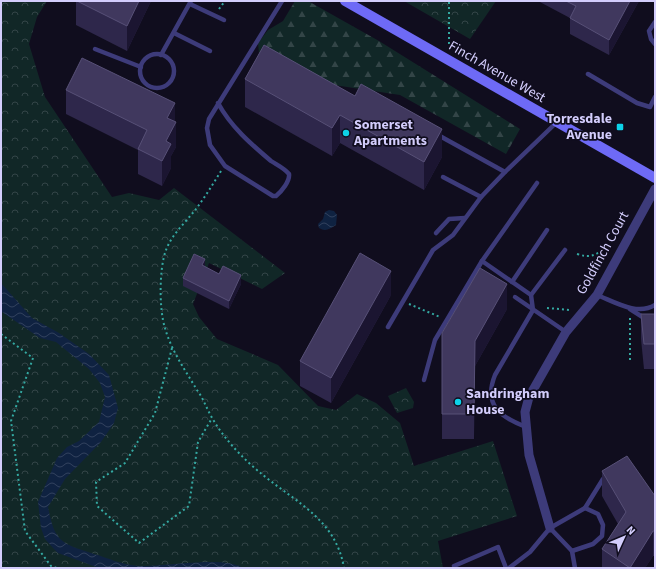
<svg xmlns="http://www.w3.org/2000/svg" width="656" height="569" viewBox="0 0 656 569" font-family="'Source Sans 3',sans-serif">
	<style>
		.forest { fill: url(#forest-firs) }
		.park { fill: url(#park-crowns) }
		.water { fill: url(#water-waves) }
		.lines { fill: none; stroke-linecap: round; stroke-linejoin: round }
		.path { stroke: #34a9a2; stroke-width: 2; stroke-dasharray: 2 3; stroke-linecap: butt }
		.service { stroke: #3d3b7a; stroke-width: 4.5 }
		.minor { stroke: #3d3b7a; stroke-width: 9 }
		.secondary { stroke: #6e6af6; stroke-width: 10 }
		.wall { fill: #2e274b }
		.shaded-wall { fill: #1b1531 }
		.building { fill: #40385e; stroke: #575077 }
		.poi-dot { fill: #0dd2e8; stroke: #100d1e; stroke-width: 1.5 }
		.labels { text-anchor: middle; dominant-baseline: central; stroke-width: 3.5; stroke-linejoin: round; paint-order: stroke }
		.street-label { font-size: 14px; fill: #d3cdfc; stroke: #100d1e }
		.poi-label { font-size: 14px; font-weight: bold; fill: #d3cdfc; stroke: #100d1e; text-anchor: start }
	</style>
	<defs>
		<pattern id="forest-firs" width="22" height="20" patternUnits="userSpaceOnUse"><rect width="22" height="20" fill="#112727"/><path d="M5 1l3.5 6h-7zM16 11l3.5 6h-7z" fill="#334547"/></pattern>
		<pattern id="park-crowns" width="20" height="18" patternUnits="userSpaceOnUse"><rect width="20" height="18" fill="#112727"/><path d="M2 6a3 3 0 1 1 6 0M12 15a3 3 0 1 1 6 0" fill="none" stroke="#334547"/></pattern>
		<pattern id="water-waves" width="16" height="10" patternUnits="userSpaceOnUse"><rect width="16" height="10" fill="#0f2241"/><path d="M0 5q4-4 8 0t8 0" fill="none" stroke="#31415d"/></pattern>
	</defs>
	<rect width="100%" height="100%" fill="#100d1e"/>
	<path class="forest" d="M 295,1 L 308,1 L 379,41 L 520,129 L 506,154 L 400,95 L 334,85 L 259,53 L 258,43 L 268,30 L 283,21 Z"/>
	<g class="park">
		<path d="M 1,1 L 47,1 L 37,17 L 29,44 L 45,97 L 112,197 L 129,193 L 159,200 L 174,188 L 285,273 L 262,289 L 209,263 L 193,304 L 199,317 L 217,339 L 278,365 L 318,406 L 336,410 L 357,394 L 376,403 L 400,423 L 414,466 L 493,441 L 517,516 L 438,541 L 443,568 L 1,568 Z"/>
		<path d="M 404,1 L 496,1 L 470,39 Z"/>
		<path d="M 406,388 L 414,402 L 413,408 L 397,413 L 388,396 Z"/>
	</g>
	<g class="water">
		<path d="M 329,210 L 334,211 L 337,215 L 336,225 C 329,229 326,232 319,228 L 318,224 L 323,219 L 325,212 Z"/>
		<path d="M 1,283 L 32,318 L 59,333 L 89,354 L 109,375 L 118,408 L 114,423 L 101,442 L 65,479 L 48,507 C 55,543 61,543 94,554 C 108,558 123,565 138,566 C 163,567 225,555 243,568 L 99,568 L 58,553 L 53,548 L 45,539 L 41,528 L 38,502 L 57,458 L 67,447 L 79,441 L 99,422 L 105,397 L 100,383 L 89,369 L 56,342 L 40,338 L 2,312 Z"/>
	</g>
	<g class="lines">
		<g class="path">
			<path d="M 219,9 L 225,1"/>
			<path d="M 449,49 L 449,1"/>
			<path d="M 221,171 C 213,184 205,197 196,209 C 186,222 172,234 166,250 C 159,268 159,310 165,328 C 171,350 185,370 197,390 C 203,398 206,407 211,416 C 223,438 244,460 263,475 C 297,503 336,520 344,568"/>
			<path d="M 577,254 C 590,258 595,256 605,248"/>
			<path d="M 409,304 L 440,317"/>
			<path d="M 547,308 L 570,310"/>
			<path d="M 630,318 L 630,361"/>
			<path d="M 1,334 L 33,358 L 11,421 L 25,531 L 51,566 L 57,568"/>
			<path d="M 172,348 L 155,413 L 125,463 L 96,482 L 97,506 L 139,543 L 189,506 L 198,442 L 212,418"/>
		</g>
		<g class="service">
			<path d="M 190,4 L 224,20"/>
			<path d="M 655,22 L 649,31 L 651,39 L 655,44"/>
			<path d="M 174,33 L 210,51"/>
			<path d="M 95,49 L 141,67"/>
			<circle cx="157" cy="71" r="17"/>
			<path d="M 161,55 L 191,1"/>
			<path d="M 588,74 L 637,103 L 650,107 L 655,97"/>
			<path d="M 218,103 C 231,127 251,144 271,161 C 277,165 284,168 289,174 C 290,181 282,191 276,196 L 273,196 L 225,166 L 210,145 L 207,128 L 209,119 L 282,1"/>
			<path d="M 438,135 L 505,172 L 557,122"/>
			<path d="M 443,177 L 481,197 L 505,172"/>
			<path d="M 436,233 L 449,219 L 465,218"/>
			<path d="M 512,282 L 547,230"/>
			<path d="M 531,295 L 482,261 L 537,183"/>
			<path d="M 597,295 C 615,302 637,316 655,305"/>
			<path d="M 515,297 L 566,332"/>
			<path d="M 630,309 L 655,325"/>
			<path d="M 388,327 L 433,250 L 453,235 L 481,197"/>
			<path d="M 424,380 L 435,340 L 482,261"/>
			<path d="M 526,427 C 500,417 483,405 495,375 L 533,310 L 531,295 L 565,250"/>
			<path d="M 550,528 L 572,551 L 575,568"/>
			<path d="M 572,551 L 593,544 L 602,536 L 603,525 L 598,514 L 585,508"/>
			<path d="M 455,568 L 454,566 L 498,547 L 506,568"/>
			<path d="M 509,568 L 530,552 L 550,528 L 585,508 L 603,479 L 606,476"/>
		</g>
		<path class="minor" d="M 550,528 L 529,455 L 525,412 L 529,397 L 566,332 L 597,295 L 655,189"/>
		<path class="secondary" d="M 345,1 L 655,178"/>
	</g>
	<g class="wall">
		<path d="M 76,1 L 151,1 L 127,51 L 76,25 Z"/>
		<path d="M 538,1 L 639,1 L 609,55 L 570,34 L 570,18 Z"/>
		<path d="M 264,45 L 442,157 L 424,190 L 340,143 L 332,156 L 245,107 L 245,79 Z"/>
		<path d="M 66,90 L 175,122 L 176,147 L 171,156 L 171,168 L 162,186 L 138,174 L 138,150 L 66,114 Z"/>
		<path d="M 205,267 L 241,284 L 229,309 L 183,286 L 183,278 Z"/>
		<path d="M 391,295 L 331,403 L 300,386 L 300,361 Z"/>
		<path d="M 507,309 L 475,366 L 474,439 L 442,439 L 442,333 Z"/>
		<path d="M 641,314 L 655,314 L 655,369 L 644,369 L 641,339 Z"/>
		<path d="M 602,471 L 655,496 L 655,556 L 653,556 L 645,568 L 602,568 L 602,549 L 618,524 L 602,496 Z"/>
	</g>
	<g class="shaded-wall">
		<path d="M 139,1 L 151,1 L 127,51 L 127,26 Z"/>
		<path d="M 630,1 L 639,1 L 609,55 L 609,40 Z"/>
		<path d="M 175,103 L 175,124 L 176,122 L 176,147 L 171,156 L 171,168 L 162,186 L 162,161 L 167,118 Z"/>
		<path d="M 340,115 L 340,143 L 332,156 L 332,128 Z"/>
		<path d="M 442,129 L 442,157 L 424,190 L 424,162 Z"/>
		<path d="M 205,259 L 205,268 L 202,265 Z"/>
		<path d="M 391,271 L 391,295 L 331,403 L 331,378 Z"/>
		<path d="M 241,275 L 241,284 L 229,309 L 229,301 Z"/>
		<path d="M 507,284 L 507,309 L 475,366 L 474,439 L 475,341 Z"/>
		<path d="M 653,531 L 653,556 L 645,568 L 630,568 Z"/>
	</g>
	<g class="building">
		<path d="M 77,1 L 139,1 L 127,26 Z"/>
		<path d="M 566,1 L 630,1 L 609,40 L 570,18 L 576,6 Z"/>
		<path d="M 264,45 L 355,96 L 361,84 L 442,129 L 424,162 L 340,115 L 332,128 L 245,79 Z"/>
		<path d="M 82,58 L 175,103 L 167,118 L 176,122 L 166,141 L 171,144 L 162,161 L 138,149 L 147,130 L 66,90 Z"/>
		<path d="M 360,253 L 391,271 L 331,378 L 300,361 Z"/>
		<path d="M 194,254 L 205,259 L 202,265 L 219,274 L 223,266 L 241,275 L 229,301 L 183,278 Z"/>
		<path d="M 480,268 L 507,284 L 475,341 L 474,414 L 442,414 L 442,333 Z"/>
		<path d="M 641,314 L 655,314 L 655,344 L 644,344 Z"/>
		<path d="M 627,456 L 655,496 L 655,531 L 653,531 L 630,568 L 602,549 L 626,512 L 602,471 Z"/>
	</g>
	<g class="poi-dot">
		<rect x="616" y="123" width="8" height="8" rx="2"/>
		<circle cx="346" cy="133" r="4"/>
		<circle cx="458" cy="402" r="4"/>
	</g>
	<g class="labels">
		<g class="street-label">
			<text transform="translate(497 72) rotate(30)">Finch Avenue West</text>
			<text transform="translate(603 253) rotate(-61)">Goldfinch Court</text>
		</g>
		<g class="poi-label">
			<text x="612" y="119" text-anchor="end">Torresdale<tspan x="612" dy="16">Avenue</tspan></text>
			<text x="354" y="125">Somerset<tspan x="354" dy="16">Apartments</tspan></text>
			<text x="466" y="394">Sandringham<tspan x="466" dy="16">House</tspan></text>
		</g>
	</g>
	<rect width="656" height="569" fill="none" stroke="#d3cdfc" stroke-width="4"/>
	<g transform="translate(624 537) rotate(46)" stroke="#100d1e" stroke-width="3" paint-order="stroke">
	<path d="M0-3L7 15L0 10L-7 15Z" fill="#d3cdfc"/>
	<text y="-6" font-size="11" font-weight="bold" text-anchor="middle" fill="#d3cdfc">N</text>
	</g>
</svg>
